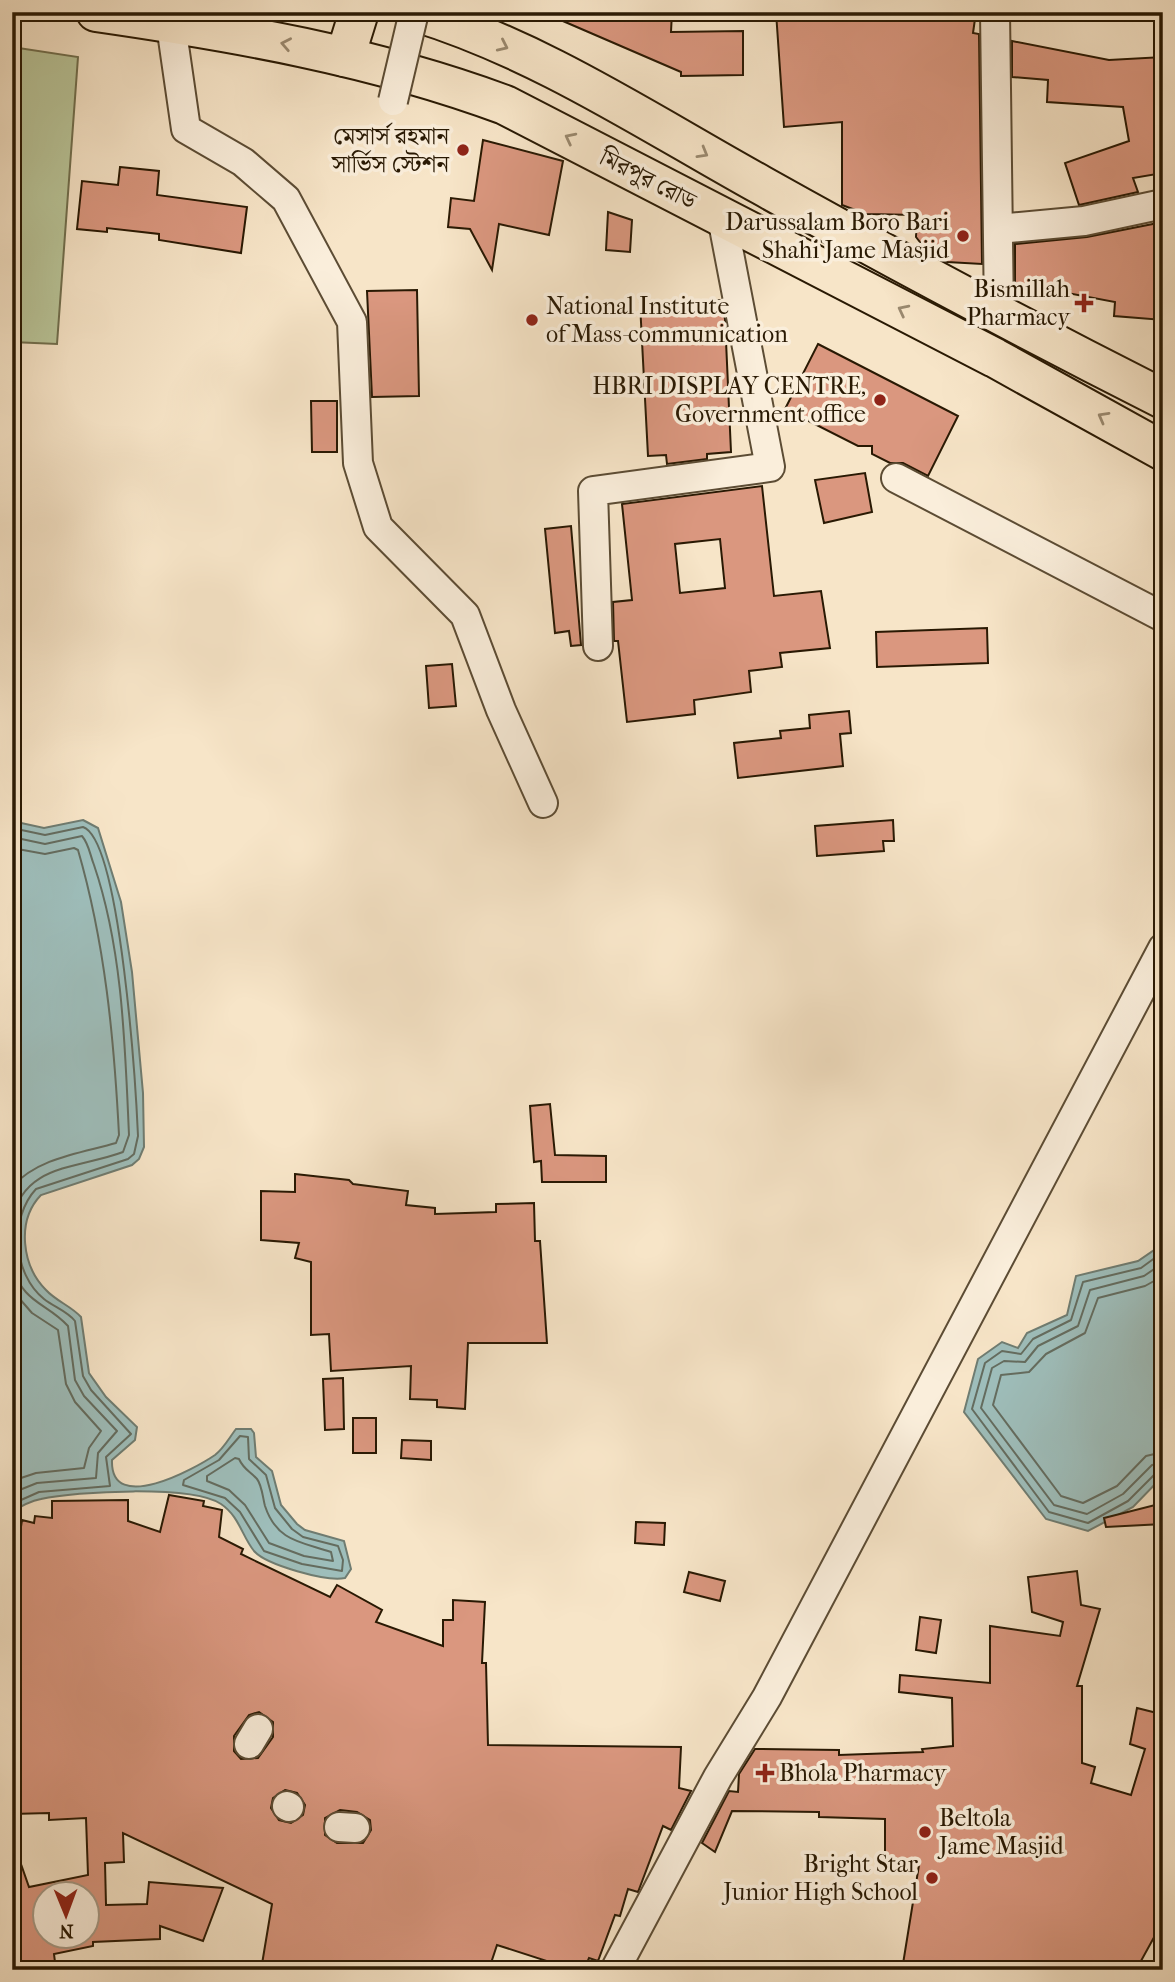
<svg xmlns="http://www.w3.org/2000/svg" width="1175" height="1982" viewBox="0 0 1175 1982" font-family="'IM FELL French Canon','Noto Serif Bengali',serif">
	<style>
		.green { fill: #b9c599; stroke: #716f4e; stroke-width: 2 }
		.water { fill: #9ebebb; stroke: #6f7c71; stroke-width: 2 }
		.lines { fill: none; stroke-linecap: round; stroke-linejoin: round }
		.shore { stroke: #646c5f; stroke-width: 2 }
		.building { fill: #da977f; stroke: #291903; stroke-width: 2; fill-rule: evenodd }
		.minor-casing { stroke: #5c4c34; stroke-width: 32 }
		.highway-casing { stroke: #291903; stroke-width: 42 }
		.minor { stroke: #faeedb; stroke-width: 28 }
		.highway { stroke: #f7e5c8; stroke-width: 38 }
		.minor-bridge-casing { stroke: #5c4c34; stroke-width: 32; stroke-linecap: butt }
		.minor-bridge { stroke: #faeedb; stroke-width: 28 }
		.oneway { stroke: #9a896f }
		.poi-dot { fill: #8f2418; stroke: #faeedb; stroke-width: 2.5 }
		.labels { text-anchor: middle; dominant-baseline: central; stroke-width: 7; stroke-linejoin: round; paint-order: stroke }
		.poi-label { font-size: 24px; fill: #291903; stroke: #faeedb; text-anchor: end }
		.street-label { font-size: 24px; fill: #291903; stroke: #faeedb }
	</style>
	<rect width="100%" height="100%" fill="#f7e5c8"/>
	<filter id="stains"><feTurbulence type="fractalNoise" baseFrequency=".00286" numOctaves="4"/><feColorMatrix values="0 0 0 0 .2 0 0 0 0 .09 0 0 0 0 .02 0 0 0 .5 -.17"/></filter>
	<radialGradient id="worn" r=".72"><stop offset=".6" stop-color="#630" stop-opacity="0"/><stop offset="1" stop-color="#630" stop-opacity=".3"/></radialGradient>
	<path class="green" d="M 12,47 L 78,57 L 57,344 L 12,342 Z"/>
	<g class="water">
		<path d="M 83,820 L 98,828 L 121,902 L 132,972 L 143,1093 L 144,1147 L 139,1159 L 132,1165 L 41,1195 C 16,1221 22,1266 46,1290 C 56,1301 71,1306 81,1317 L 89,1373 L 106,1397 L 137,1427 L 135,1440 L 112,1460 C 110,1516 196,1468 215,1455 C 224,1448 229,1438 236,1429 L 251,1429 L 254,1433 L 256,1457 L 272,1471 L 281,1505 L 297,1524 L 305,1530 L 344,1541 L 351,1569 L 345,1578 C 327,1582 266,1565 254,1551 C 242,1536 239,1516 221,1504 C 192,1485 76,1491 41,1499 C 31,1501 21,1506 12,1512 L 12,821 L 44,828 Z"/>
		<path d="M 1163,1244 L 1163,1476 L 1133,1507 L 1088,1531 L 1046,1519 L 964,1412 L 978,1359 L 1002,1342 L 1018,1348 L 1027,1333 L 1067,1315 L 1076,1276 L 1138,1261 Z"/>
	</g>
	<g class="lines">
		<g class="shore">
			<path d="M 12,828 L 45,835 L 83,827 C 121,840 136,1091 138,1136 L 134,1154 L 128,1159 L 36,1189 C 9,1218 13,1274 44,1299 C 54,1307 67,1311 75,1321 L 83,1376 L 91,1390 L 131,1434 L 106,1457 L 110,1486 L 39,1492 L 12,1504"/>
			<path d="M 12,837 L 45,844 L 82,836 C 89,844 90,855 94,865 C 123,950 125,1047 129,1135 L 123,1152 C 78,1169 23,1163 12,1221"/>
			<path d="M 12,848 L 45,854 L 74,848 L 78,850 C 105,943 114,1038 119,1135 L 116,1143 C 81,1153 37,1158 12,1187"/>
			<path d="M 1163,1252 L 1141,1268 L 1083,1282 L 1071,1320 L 1033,1339 L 1021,1354 L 1002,1351 L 985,1363 L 972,1409 L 1049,1512 L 1088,1523 L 1128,1501 L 1155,1474 L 1163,1472"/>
			<path d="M 1163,1263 L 1144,1276 L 1090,1290 L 1078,1326 L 1038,1346 L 1025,1362 L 1004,1361 L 992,1368 L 981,1408 L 1054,1505 L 1087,1514 L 1123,1494 L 1152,1465 L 1163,1463"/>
			<path d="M 12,1265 C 23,1304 46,1302 68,1326 L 75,1380 L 84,1396 L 117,1431 L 98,1453 L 96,1478 L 37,1483 L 12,1493"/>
			<path d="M 1163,1276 L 1145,1286 L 1098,1298 L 1085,1333 L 1046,1354 L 1029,1372 L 1001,1375 L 993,1405 L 1061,1496 L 1083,1503 L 1117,1486 L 1146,1456 L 1163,1452"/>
			<path d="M 12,1290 L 32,1313 L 58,1330 L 66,1384 L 75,1402 L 101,1431 L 89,1448 L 84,1468 L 36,1473 L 12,1481"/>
			<path d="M 240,1436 L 248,1437 L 249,1459 L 266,1475 L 275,1508 L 292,1529 L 303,1537 L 338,1546 L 343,1560 L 342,1571 L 302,1564 L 264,1551 L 240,1512 L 225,1498 L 183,1485 L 184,1480 L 219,1460 Z"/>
			<path d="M 235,1458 L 239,1459 C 244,1470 250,1471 257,1479 C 262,1485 263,1499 265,1506 C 277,1542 302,1542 331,1552 L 333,1561 L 304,1556 L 269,1543 L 245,1505 L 229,1490 L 207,1481 L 207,1476 Z"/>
		</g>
	</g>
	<g class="building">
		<path d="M 542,12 L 672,12 L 671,32 L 743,31 L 743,75 L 681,76 L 681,72 Z"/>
		<path d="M 776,12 L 860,12 L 860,15 L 976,12 L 973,33 L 979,34 L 982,264 L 947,262 L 943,260 L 944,254 L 927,251 L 916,237 L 917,215 L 866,214 L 842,205 L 842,122 L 784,127 Z"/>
		<path d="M 1012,41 L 1109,60 L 1163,57 L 1163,173 L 1133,178 L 1138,192 L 1079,205 L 1065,163 L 1129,141 L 1123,107 L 1047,102 L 1048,80 L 1012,77 Z"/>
		<path d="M 483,140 L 563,161 L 549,235 L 499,224 L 492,270 L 470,229 L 448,227 L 451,198 L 474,201 Z"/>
		<path d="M 120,167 L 159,171 L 157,195 L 247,207 L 241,253 L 159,240 L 159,234 L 107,228 L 107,232 L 77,229 L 82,181 L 118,185 Z"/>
		<path d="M 608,212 L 632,220 L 630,252 L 606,250 Z"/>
		<path d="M 1163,222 L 1163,320 L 1114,316 L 1115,302 L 1015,283 L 1015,244 L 1087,237 Z"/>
		<path d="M 417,290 L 419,396 L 372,397 L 367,291 Z"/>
		<path d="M 721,300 L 725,319 L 731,452 L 707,454 L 707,459 L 667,464 L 666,455 L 648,456 L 640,303 Z"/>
		<path d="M 818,344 L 958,416 L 928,476 L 903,463 L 890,463 L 872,454 L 872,446 L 858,446 L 785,409 Z"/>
		<path d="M 311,401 L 337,401 L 337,452 L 312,452 Z"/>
		<path d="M 865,473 L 872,512 L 824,523 L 815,480 Z"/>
		<path d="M 762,486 L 774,596 L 821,591 L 830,648 L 780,653 L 782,667 L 749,671 L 751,692 L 694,700 L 695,714 L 627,722 L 618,641 L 614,641 L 613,602 L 632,600 L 622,504 ZM 720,539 L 725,588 L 680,593 L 675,544 Z"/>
		<path d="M 571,526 L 581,645 L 571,646 L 569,631 L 555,633 L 545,529 Z"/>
		<path d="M 987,628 L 988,663 L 877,667 L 876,632 Z"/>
		<path d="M 452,664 L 456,706 L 429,708 L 426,666 Z"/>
		<path d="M 849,711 L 851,733 L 840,734 L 843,766 L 738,778 L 734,743 L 781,738 L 780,731 L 810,728 L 809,715 Z"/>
		<path d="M 893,820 L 894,841 L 883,841 L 884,851 L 817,856 L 815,826 Z"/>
		<path d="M 550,1104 L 555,1155 L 606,1156 L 606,1182 L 542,1182 L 541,1161 L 534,1162 L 530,1106 Z"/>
		<path d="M 295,1174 L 349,1180 L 353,1184 L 408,1191 L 406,1205 L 435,1208 L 435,1214 L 496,1212 L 496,1204 L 534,1203 L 535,1241 L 540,1241 L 547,1343 L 468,1343 L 465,1409 L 437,1407 L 437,1400 L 410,1399 L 411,1366 L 331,1371 L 329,1334 L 311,1335 L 311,1262 L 295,1258 L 299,1243 L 261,1240 L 261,1191 L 295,1192 Z"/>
		<path d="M 343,1378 L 344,1429 L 325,1430 L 323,1379 Z"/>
		<rect x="353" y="1418" width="23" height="35"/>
		<path d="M 402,1440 L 431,1441 L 431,1460 L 401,1458 Z"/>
		<path d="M 169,1495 L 204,1501 L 203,1506 L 222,1510 L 219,1537 L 243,1549 L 241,1554 L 330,1597 L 337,1585 L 382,1610 L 376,1622 L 443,1646 L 443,1620 L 453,1620 L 453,1600 L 485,1602 L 482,1663 L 486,1663 L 488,1745 L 681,1747 L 679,1788 L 691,1791 L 671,1830 L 663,1826 L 638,1892 L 628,1889 L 620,1916 L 615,1915 L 598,1961 L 589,1958 L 584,1970 L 559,1970 L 548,1966 L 550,1962 L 497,1945 L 490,1966 L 478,1963 L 476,1970 L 261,1970 L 272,1904 L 123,1833 L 124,1862 L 105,1863 L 106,1905 L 147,1904 L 149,1882 L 223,1888 L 203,1941 L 160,1926 L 160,1939 L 93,1942 L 93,1946 L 54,1954 L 56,1970 L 12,1970 L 12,1848 L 15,1847 L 29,1887 L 88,1875 L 86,1818 L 49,1820 L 49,1813 L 12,1814 L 12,1539 L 19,1540 L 22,1520 L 34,1523 L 35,1516 L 52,1518 L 52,1501 L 128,1500 L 128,1521 L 160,1532 ZM 259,1712 L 273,1722 L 273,1737 L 258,1758 L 241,1759 L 234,1751 L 234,1736 L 249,1715 ZM 285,1790 L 297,1793 L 305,1805 L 303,1815 L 291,1823 L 279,1820 L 271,1808 L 273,1798 ZM 340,1810 L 357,1812 L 370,1820 L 371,1830 L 363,1843 L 337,1843 L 325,1835 L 325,1818 ZM 46,1894 L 88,1894 L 88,1936 L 46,1936 Z"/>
		<path d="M 1163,1503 L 1163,1524 L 1106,1527 L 1104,1518 Z"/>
		<path d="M 636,1522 L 665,1523 L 664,1545 L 635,1543 Z"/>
		<path d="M 1077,1571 L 1081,1605 L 1100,1609 L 1077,1686 L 1082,1686 L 1082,1763 L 1095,1767 L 1091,1783 L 1131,1795 L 1145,1749 L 1130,1744 L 1137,1708 L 1157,1713 L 1158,1707 L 1163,1708 L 1163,1921 L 1136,1970 L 902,1970 L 919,1865 L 885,1865 L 885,1819 L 819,1817 L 819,1812 L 732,1811 L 715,1852 L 702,1843 L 729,1791 L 738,1792 L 739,1774 L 755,1749 L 839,1750 L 839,1755 L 923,1752 L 922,1749 L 953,1746 L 952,1698 L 899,1692 L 900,1675 L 990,1683 L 990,1626 L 1060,1636 L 1063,1622 L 1032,1612 L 1028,1577 Z"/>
		<path d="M 689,1572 L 725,1581 L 720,1601 L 684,1592 Z"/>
		<path d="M 920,1617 L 941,1620 L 936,1653 L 916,1650 Z"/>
	</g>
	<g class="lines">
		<defs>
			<g id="minor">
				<path d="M 995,12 L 999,316"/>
				<path d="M 171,25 L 186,129 L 243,162 L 286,199 L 352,322 L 358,463 L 378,527 L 465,615 L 501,710 L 543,803"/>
				<path d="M 998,229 L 1084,221 L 1163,204"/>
				<path d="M 896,478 L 1163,617"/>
				<path d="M 598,646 L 593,491 L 770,467 L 722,217"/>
				<path d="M 249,1744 L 258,1729"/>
				<path d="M 287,1806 L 289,1807"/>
				<path d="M 339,1827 L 355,1828"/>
				<path d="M 615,1970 L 718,1777 L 767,1697 L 1163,948"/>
			</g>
			<g id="highway">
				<path d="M 96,12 C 235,32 373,56 505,105 L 995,358 L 1163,451"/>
				<path d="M 416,12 C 540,50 649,123 761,185 C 893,259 1027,330 1163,399"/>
				<path d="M 345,57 L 359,12"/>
			</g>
		</defs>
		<use href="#minor" class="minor-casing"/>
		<use href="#highway" class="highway-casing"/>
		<use href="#minor" class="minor"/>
		<use href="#highway" class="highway"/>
		<defs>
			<path id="minor-bridge" d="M 393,101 L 414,12"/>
		</defs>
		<use href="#minor-bridge" class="minor-bridge-casing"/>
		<use href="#minor-bridge" class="minor-bridge"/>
	</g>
	<defs><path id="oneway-chevron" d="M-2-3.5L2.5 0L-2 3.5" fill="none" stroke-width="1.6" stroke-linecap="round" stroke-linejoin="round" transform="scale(1.75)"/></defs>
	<g class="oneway">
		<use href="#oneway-chevron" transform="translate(286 44) rotate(-169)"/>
		<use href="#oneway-chevron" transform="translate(503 46) rotate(25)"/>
		<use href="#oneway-chevron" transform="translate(570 138) rotate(-153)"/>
		<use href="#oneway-chevron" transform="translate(703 153) rotate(30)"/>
		<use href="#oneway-chevron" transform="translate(903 310) rotate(-153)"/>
		<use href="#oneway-chevron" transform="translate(1103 417) rotate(-151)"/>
	</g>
	<g class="poi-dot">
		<circle cx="463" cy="150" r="7"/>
		<circle cx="963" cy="236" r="7"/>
		<path d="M1080.5 292.5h7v7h7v7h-7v7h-7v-7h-7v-7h7z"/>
		<circle cx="532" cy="320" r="7"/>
		<circle cx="880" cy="400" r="7"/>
		<path d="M761.5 1762.5h7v7h7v7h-7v7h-7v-7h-7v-7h7z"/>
		<circle cx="925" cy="1832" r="7"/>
		<circle cx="932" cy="1878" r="7"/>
	</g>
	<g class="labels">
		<g class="poi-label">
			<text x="449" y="136">মেসার্স রহমান<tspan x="449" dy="28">সার্ভিস স্টেশন</tspan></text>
			<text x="949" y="222">Darussalam Boro Bari<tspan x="949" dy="28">Shahi Jame Masjid</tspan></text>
			<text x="1070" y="289">Bismillah<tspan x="1070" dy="28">Pharmacy</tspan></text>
			<text x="546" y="306" text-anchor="start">National Institute<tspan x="546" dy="28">of Mass-communication</tspan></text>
			<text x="866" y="386">HBRI DISPLAY CENTRE,<tspan x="866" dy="28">Government office</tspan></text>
			<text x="779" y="1773" text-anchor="start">Bhola Pharmacy</text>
			<text x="939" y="1818" text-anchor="start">Beltola<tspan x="939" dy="28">Jame Masjid</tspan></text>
			<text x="918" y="1864">Bright Star<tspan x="918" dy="28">Junior High School</tspan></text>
		</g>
		<g class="street-label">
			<text transform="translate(648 179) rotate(27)">মিরপুর রোড</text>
		</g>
	</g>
	<rect width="1175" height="1982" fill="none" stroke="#f7e5c8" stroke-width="42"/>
	<rect x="14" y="14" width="1147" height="1954" fill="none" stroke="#291903" stroke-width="3.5"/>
	<rect x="21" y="21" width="1133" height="1940" fill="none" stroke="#291903" stroke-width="2"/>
	<g transform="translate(66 1915) rotate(179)"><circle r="33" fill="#faeedb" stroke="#a69985" stroke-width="2"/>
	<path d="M0-5L12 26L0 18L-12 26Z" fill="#8f2418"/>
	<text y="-10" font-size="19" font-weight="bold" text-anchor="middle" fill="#291903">N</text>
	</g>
	<rect width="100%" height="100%" filter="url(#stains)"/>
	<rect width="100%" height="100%" fill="url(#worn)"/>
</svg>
